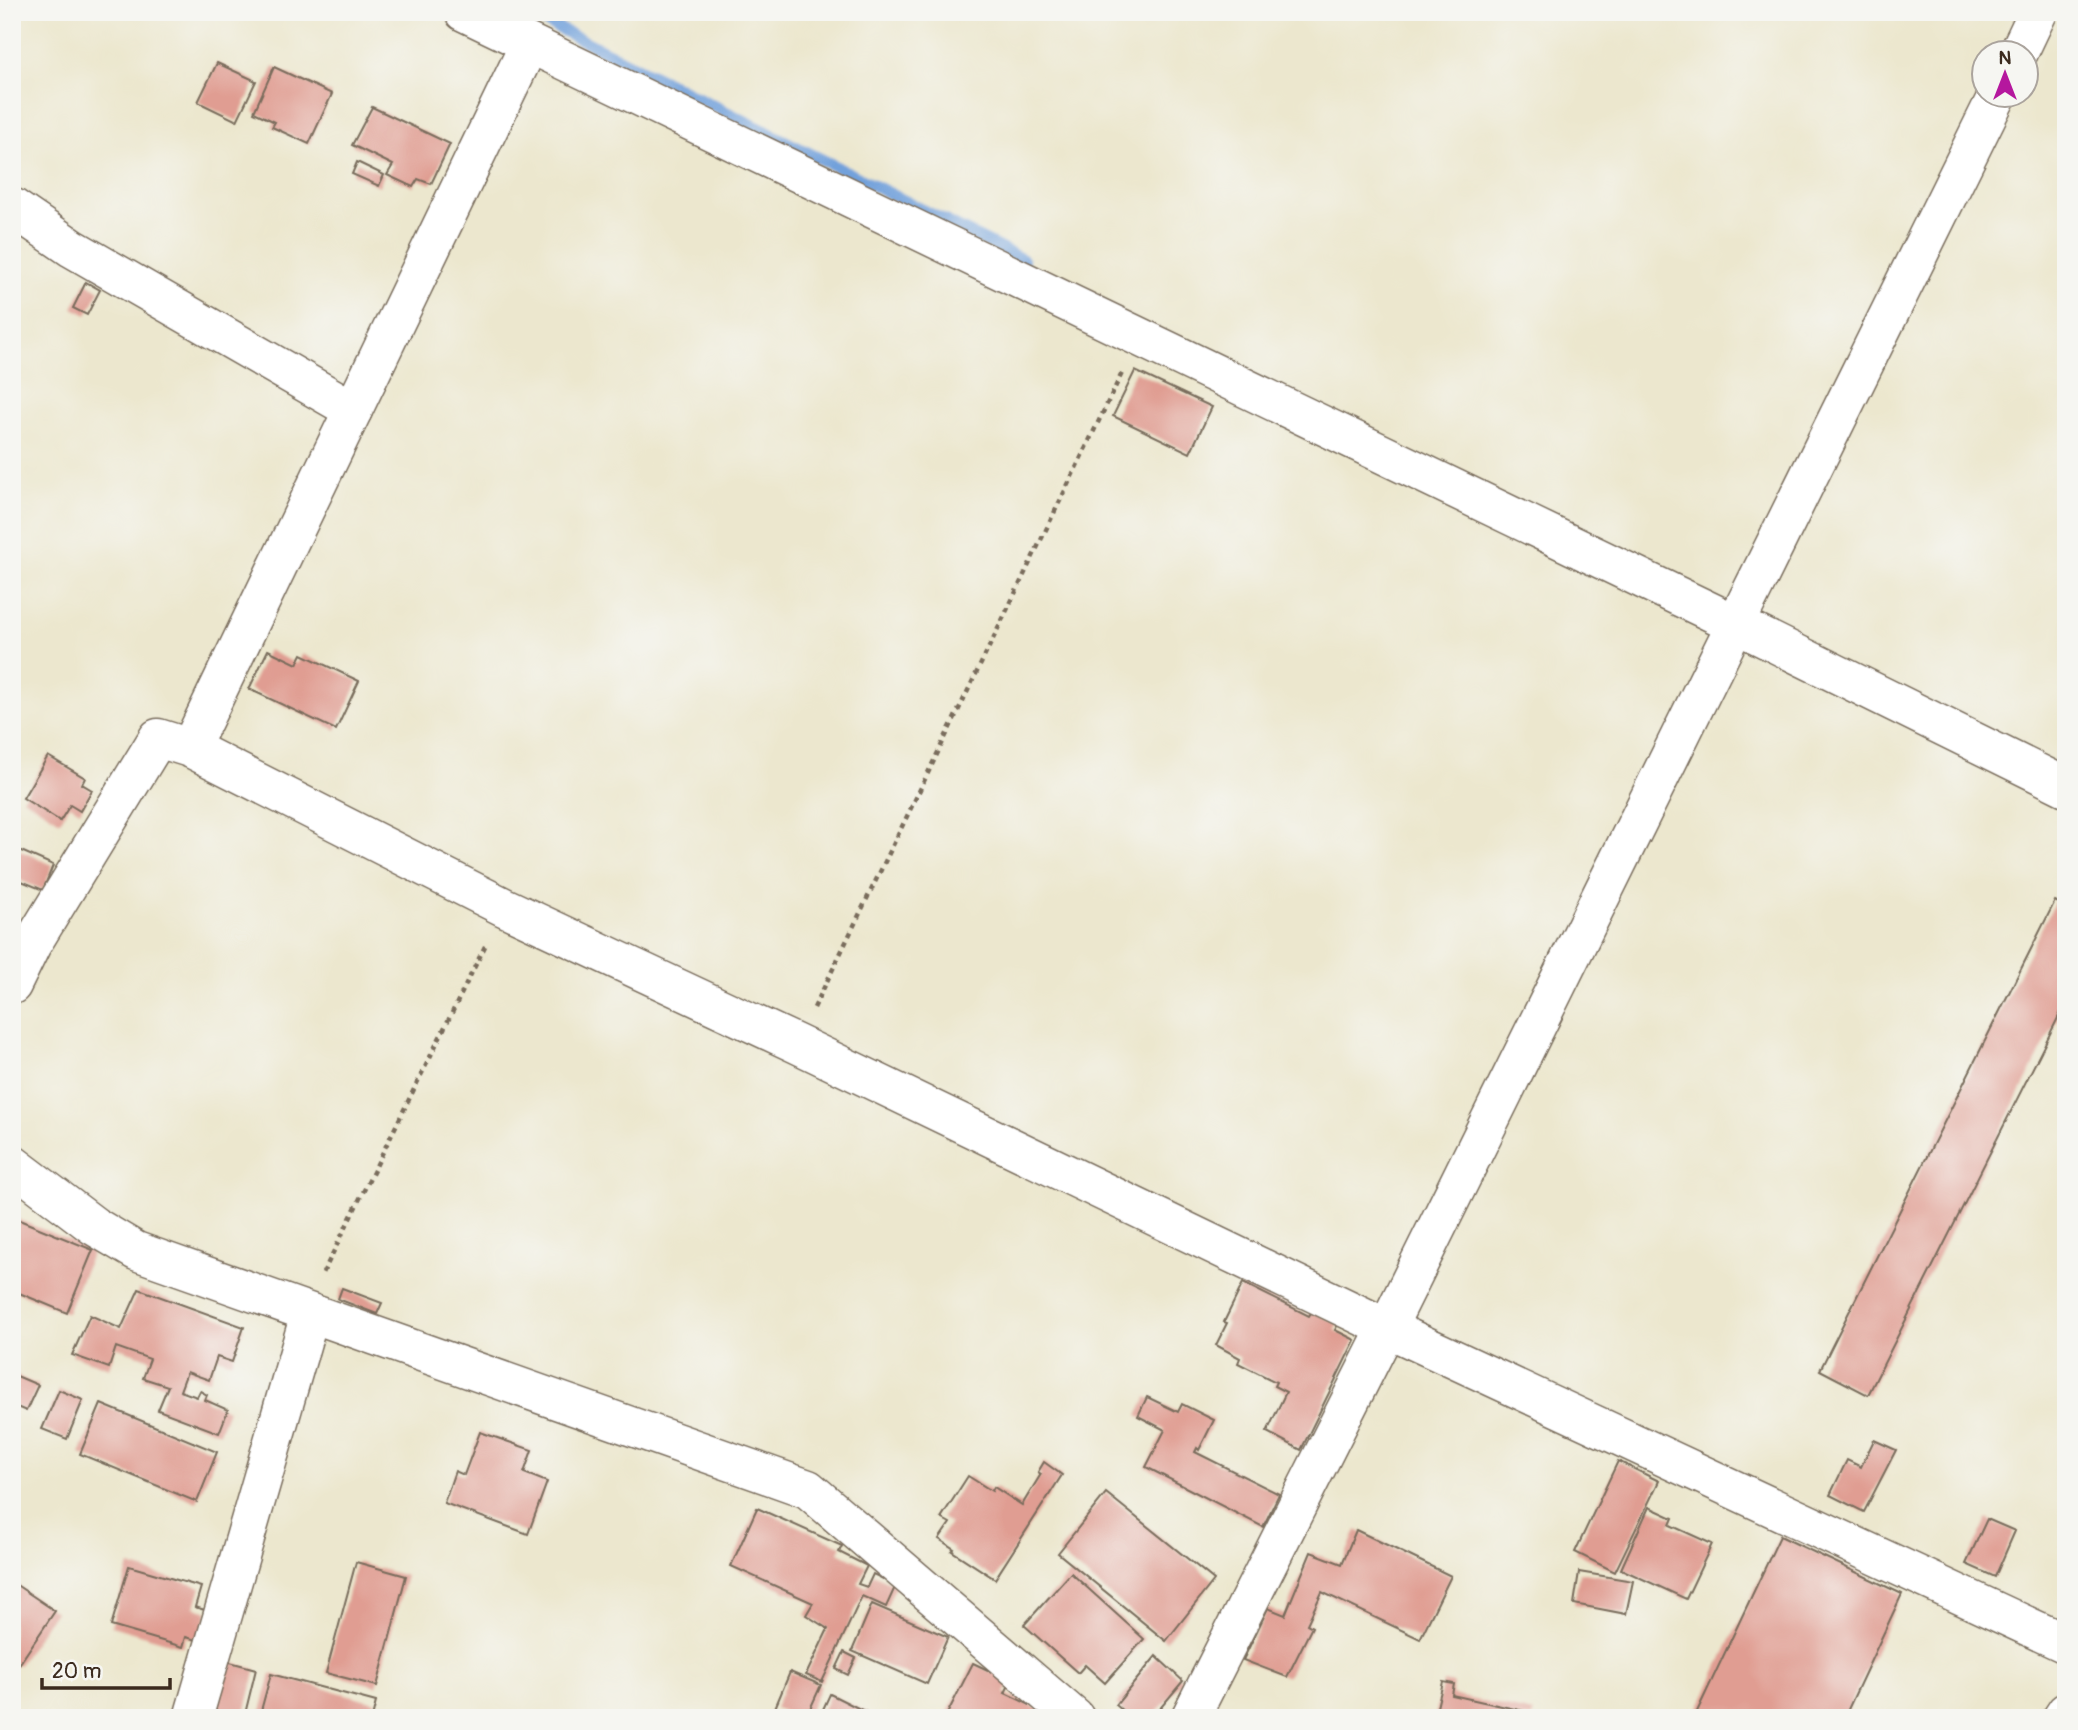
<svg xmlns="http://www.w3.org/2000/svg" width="2078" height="1730" viewBox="0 0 2078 1730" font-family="Pangolin,sans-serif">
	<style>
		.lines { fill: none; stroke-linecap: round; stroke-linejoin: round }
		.stream { stroke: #72a1db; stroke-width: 12 }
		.building { fill: #e09d92 }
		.minor-casing { stroke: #796c5c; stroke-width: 41 }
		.path { stroke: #796c5c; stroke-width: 4.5; stroke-dasharray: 5 5; stroke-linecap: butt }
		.minor { stroke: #fff; stroke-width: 38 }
	</style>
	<rect width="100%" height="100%" fill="#f6f6f2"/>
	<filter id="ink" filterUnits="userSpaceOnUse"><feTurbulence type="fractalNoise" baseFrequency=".0143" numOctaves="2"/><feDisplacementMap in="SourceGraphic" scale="14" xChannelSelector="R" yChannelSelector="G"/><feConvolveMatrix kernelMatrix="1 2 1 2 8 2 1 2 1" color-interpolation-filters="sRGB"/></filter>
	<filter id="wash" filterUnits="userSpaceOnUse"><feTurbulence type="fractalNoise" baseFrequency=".00686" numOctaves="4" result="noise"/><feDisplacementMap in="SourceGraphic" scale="28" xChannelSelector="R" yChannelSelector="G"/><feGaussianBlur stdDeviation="1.57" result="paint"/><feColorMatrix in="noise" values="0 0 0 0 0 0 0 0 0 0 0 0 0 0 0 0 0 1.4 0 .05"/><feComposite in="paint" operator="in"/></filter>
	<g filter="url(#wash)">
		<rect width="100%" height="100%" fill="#ece7ce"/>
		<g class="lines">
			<path class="stream" d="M 526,12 L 1023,260"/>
		</g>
		<g id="blocks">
			<g class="building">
				<path d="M 217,63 L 256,81 L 237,121 L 198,102 Z"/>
				<path d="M 274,67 L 332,94 L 309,144 L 272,127 L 275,122 L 254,112 Z"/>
				<path d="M 372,107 L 450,144 L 431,184 L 418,179 L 413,187 L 387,175 L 393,165 L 352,145 Z"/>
				<path d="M 357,162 L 384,175 L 379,186 L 352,174 Z"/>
				<path d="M 86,282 L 100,290 L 87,315 L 73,308 Z"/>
				<path d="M 1135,371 L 1212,407 L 1190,453 L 1113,416 Z"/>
				<path d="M 268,650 L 297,664 L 302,654 L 359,681 L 336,730 L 249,689 Z"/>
				<path d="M 48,756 L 85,778 L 82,784 L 92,790 L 80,811 L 70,805 L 60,821 L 23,798 Z"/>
				<path d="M 12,847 L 53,865 L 43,890 L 12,877 Z"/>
				<path d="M 2055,901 L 2066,907 L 2066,1002 L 1868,1395 L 1820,1370 Z"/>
				<path d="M 12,1217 L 93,1250 L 67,1313 L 12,1290 Z"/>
				<path d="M 1243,1283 L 1309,1316 L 1312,1311 L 1338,1324 L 1335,1330 L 1355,1340 L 1301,1450 L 1267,1432 L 1286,1392 L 1274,1386 L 1276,1382 L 1238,1363 L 1240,1358 L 1216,1345 L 1227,1323 L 1224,1322 Z"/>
				<path d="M 342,1288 L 382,1303 L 377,1314 L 338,1299 Z"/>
				<path d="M 139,1289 L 244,1327 L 232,1362 L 217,1357 L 209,1380 L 187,1372 L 180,1391 L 197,1397 L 200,1391 L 207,1395 L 205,1400 L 228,1410 L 219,1433 L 158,1410 L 168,1386 L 143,1378 L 150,1359 L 116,1347 L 109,1368 L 72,1355 L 90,1315 L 121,1329 Z"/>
				<path d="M 12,1374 L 38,1385 L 26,1411 L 12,1405 Z"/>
				<path d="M 59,1390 L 83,1400 L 67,1439 L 42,1429 Z"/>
				<path d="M 1147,1397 L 1178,1412 L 1182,1404 L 1214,1420 L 1199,1450 L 1197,1448 L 1195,1452 L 1279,1494 L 1263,1527 L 1146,1467 L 1165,1430 L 1138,1416 Z"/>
				<path d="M 101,1404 L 217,1452 L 197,1502 L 80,1454 Z"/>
				<path d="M 480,1432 L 532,1450 L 524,1473 L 547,1482 L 528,1534 L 444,1503 L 455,1471 L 464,1475 Z"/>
				<path d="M 1874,1440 L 1896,1450 L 1864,1512 L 1830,1495 L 1847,1460 L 1861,1467 Z"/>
				<path d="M 1618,1461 L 1659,1481 L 1615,1572 L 1575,1552 Z"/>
				<path d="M 1044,1462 L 1062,1475 L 995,1579 L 952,1551 L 954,1549 L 939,1539 L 950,1523 L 941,1518 L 968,1476 L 992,1491 L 994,1487 L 1022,1505 L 1041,1474 L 1038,1472 Z"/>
				<path d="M 1106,1493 L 1214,1580 L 1166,1641 L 1058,1553 Z"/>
				<path d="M 1649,1507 L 1673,1518 L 1670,1525 L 1712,1544 L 1686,1599 L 1621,1569 Z"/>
				<path d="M 757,1508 L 842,1546 L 839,1552 L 867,1566 L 858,1584 L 867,1587 L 873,1574 L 896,1585 L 886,1607 L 862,1596 L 822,1682 L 806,1675 L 828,1629 L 806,1615 L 813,1603 L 731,1566 Z"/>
				<path d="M 1987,1519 L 2015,1531 L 1995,1577 L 1966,1564 Z"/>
				<path d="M 1356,1530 L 1451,1576 L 1420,1639 L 1322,1592 L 1307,1624 L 1312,1627 L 1287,1677 L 1243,1660 L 1268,1608 L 1285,1615 L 1311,1552 L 1342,1564 Z"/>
				<path d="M 1780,1536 L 1902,1594 L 1844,1718 L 1694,1718 Z"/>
				<path d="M 356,1562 L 406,1576 L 377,1686 L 326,1673 Z"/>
				<path d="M 129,1566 L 201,1587 L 195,1607 L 208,1611 L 200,1641 L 186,1637 L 183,1647 L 111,1626 Z"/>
				<path d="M 1579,1572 L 1633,1581 L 1626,1614 L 1574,1604 Z"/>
				<path d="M 1071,1573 L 1144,1639 L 1105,1683 L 1085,1665 L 1078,1673 L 1024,1625 Z"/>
				<path d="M 12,1582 L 55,1611 L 18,1666 L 12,1662 Z"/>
				<path d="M 872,1604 L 948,1637 L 927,1684 L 852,1651 Z"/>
				<path d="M 844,1652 L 856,1658 L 848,1675 L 836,1669 Z"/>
				<path d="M 1156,1656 L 1183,1681 L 1152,1718 L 1131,1718 L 1116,1705 Z"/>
				<path d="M 226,1661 L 256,1669 L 244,1718 L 213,1710 Z"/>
				<path d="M 973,1663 L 1011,1681 L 1005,1693 L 1045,1712 L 1042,1718 L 945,1718 Z"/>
				<path d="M 790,1672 L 821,1685 L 806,1718 L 799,1718 L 775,1708 Z"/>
				<path d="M 271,1674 L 376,1702 L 372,1718 L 259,1718 Z"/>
				<path d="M 1443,1682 L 1454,1684 L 1452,1695 L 1533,1713 L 1532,1718 L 1429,1718 L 1430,1714 L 1435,1716 Z"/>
				<path d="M 830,1694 L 878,1718 L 819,1718 Z"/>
			</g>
		</g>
	</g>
	<g filter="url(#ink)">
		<use href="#blocks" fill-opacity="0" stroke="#796c5c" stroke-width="2"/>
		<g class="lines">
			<defs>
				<g id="minor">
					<path d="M 464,12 L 1736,624 L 2066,787"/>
					<path d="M 2019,52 L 2038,12"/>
					<path d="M 12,207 L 72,248 L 353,410"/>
					<path d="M 190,748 L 529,45"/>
					<path d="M 12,985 L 32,944 L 158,738 L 190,748 L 504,907 L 797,1044 L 1387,1328 L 2066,1644"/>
					<path d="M 12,1164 L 94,1226 L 136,1251 L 808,1489 L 1075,1718"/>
					<path d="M 193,1718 L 310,1314"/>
					<path d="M 1190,1718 L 1387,1328 L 1998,94"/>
					<path d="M 2062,1718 L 2066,1712"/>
				</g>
			</defs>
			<use href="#minor" class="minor-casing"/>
			<g class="path">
				<path d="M 814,1008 L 1122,373"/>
				<path d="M 323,1273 L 487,942"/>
			</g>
			<use href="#minor" class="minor"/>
		</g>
	</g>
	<rect width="2078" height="1730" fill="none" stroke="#f6f6f2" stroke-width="42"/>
	<g transform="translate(2005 74)"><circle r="33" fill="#f6f6f2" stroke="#aba49d" stroke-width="2"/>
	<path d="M0-5L12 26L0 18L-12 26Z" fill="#b5179e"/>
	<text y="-10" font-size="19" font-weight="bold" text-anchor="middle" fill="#3b2a1e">N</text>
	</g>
	<path d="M42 1678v10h128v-10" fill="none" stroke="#3b2a1e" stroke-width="3.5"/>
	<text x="52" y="1678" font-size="21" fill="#3b2a1e" stroke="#f6f6f2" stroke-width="5" paint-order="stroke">20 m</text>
</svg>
